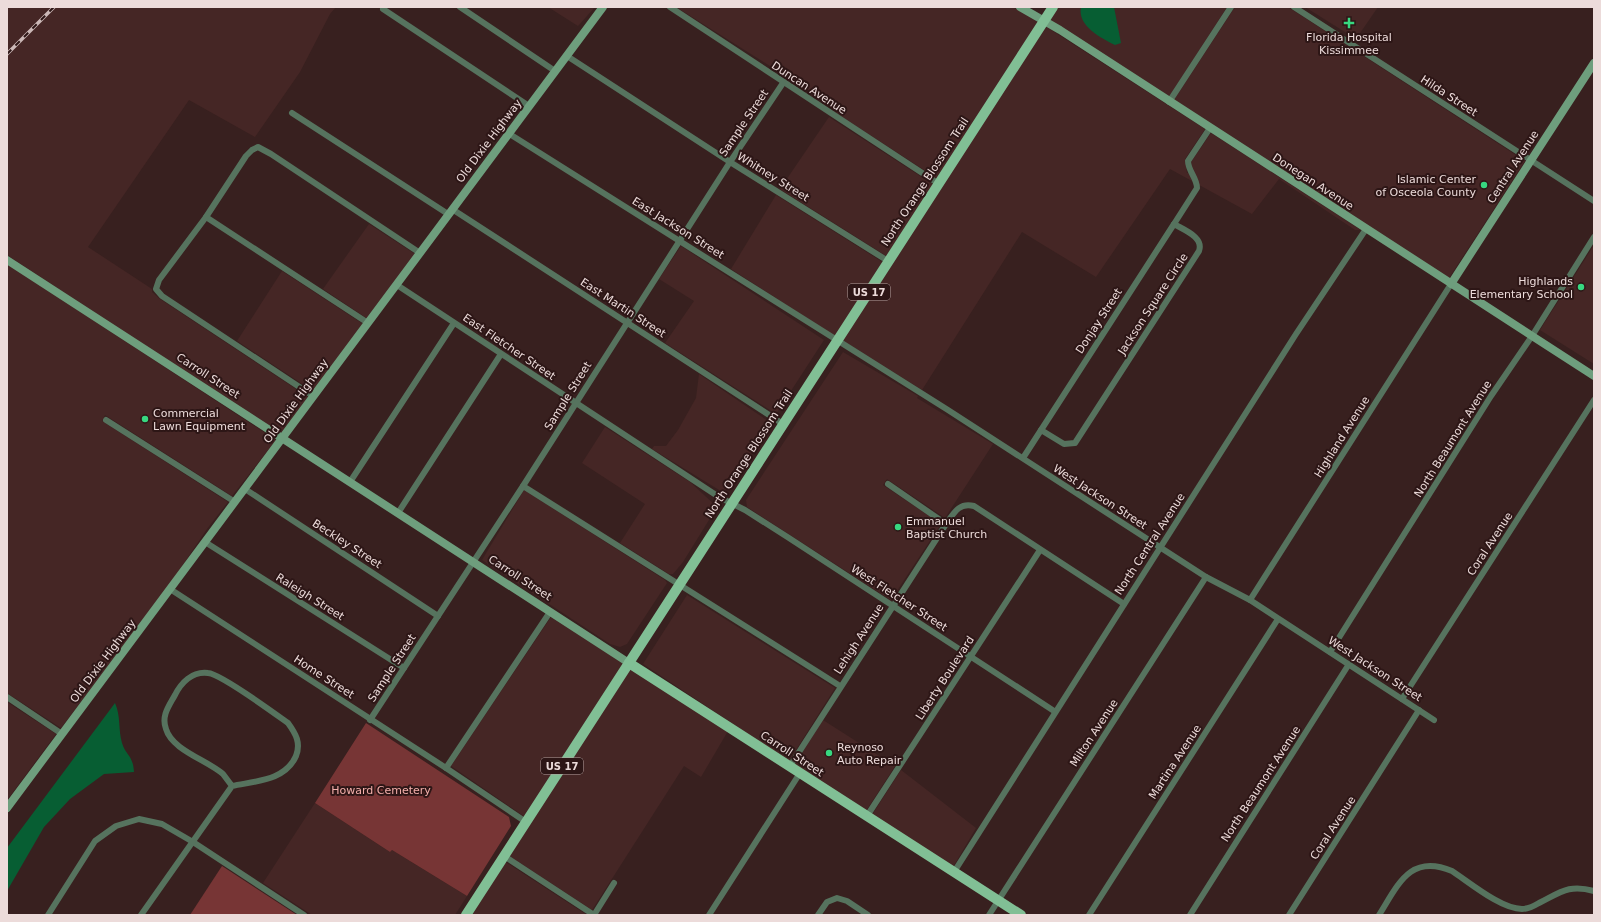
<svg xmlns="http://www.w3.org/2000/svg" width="1601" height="922" viewBox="0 0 1601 922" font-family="'DejaVu Sans',sans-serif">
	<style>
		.built { fill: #452625 }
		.green { fill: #773535 }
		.water { fill: #075e33 }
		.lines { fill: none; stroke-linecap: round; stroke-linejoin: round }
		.street { stroke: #56735e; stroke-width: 6 }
		.secondary { stroke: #6e9e7d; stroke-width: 8 }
		.primary { stroke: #81bf95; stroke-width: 10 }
		.rail-casing { stroke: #cbb8b7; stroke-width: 3.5 }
		.rail { stroke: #2d1616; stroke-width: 2; stroke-dasharray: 6; stroke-linecap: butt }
		.poi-dot { fill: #37d880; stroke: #2d1616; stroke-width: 1.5 }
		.labels { text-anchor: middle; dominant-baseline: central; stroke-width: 4; stroke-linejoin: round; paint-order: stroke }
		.shield { fill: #2d1616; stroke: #b3a09f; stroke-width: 1 }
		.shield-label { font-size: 10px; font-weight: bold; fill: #ecdbda }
		.poi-label { font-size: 11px; fill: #ecdbda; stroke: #2d1616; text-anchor: start }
		.street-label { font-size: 11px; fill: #ecdbda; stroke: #2d1616 }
		.park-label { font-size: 11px; fill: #f3afab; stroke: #2d1616 }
	</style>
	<rect width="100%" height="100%" fill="#38201f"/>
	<g class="built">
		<path d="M 7,7 L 336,7 L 330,14 L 300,72 L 255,137 L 189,100 L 88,247 L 152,289 L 152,292 L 160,299 L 308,397 L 280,434 L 7,255 Z"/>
		<path d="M 548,7 L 595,7 L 578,26 Z"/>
		<path d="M 676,7 L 1013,7 L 1039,23 L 938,179 L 833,111 L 835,107 Z"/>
		<path d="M 1057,7 L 1227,7 L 1169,97 L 1049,20 Z"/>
		<path d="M 1235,7 L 1288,7 L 1525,161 L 1449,278 L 1174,100 Z"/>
		<path d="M 1305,7 L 1378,7 L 1356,39 Z"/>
		<path d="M 1045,26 L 1205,129 L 1185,159 L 1187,173 L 1193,171 L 1191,162 L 1211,133 L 1361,230 L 1355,230 L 1279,179 L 1252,214 L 1170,169 L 1096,277 L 1022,232 L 922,390 L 842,340 Z"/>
		<path d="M 829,117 L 934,185 L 888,257 L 780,189 Z"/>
		<path d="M 776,195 L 884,263 L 836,337 L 731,269 Z"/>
		<path d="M 369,224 L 415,254 L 368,319 L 323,289 Z"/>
		<path d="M 1594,245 L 1594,364 L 1540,330 Z"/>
		<path d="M 681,246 L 824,340 L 776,414 L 665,343 L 694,301 L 659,279 Z"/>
		<path d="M 7,264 L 276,440 L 232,496 L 105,415 L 102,421 L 228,502 L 207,529 L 172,581 L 61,728 L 7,693 Z"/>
		<path d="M 282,271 L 363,324 L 313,391 L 237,341 Z"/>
		<path d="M 843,352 L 918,396 L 917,398 L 993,444 L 945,518 L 887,479 L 883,485 L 941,524 L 891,600 L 747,507 L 746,500 Z"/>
		<path d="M 699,374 L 771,423 L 724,493 L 652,449 L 654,446 L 666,446 L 678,430 L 696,398 Z"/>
		<path d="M 605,427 L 690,482 L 717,507 L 683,562 L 673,574 L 669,574 L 620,543 L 645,504 L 582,463 Z"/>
		<path d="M 524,490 L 665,580 L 667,583 L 627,644 L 620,647 L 610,644 L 482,560 Z"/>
		<path d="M 687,595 L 835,688 L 789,761 L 643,664 Z"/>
		<path d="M 551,617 L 624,664 L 525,817 L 451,766 Z"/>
		<path d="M 630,668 L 728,731 L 701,777 L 684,766 L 592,910 L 508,855 Z"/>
		<path d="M 7,702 L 56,734 L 7,800 Z"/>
		<path d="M 823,720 L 895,766 L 866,811 L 794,765 Z"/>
		<path d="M 901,770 L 976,828 L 953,867 L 872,815 Z"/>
		<path d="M 315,803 L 390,852 L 392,850 L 467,896 L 455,915 L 312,915 L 263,883 Z"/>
		<path d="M 504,861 L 587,915 L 469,915 Z"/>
	</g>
	<g class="green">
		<path d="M 366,723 L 509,817 L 511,826 L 467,896 L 392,850 L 390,852 L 315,803 Z"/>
		<path d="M 222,866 L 297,915 L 190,915 Z"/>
	</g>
	<g class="water">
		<path d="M 1081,7 L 1114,7 L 1121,43 L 1115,45 C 1101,38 1077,26 1081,7 Z"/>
		<path d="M 115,703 C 121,716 118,730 122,743 C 126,756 133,755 134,772 L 104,774 L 70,799 L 44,827 L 7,891 L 7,848 Z"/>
	</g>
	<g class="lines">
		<g class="street">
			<path d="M 460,7 L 555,71"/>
			<path d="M 670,7 L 939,184"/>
			<path d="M 1294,7 L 1594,201"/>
			<path d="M 383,9 L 529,106"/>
			<path d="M 567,56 L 730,162 L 888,261"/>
			<path d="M 1169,102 L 1231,7"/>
			<path d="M 292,113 L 448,214"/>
			<path d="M 508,133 L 948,410 L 1206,577 L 1250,600 L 1434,720"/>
			<path d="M 452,209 L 783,424"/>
			<path d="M 206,217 L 368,323"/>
			<path d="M 397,285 L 719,497 L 745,510 L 789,538 L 1054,711"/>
			<path d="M 313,396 L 162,296 L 156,289 L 159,280 L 206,217 L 246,156 L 252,150 L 258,147 L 271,154 L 420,253"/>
			<path d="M 106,420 L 235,502"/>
			<path d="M 1041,430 L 1064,444 L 1075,443 L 1199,251 C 1204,237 1184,230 1174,224 L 1197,188 C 1197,178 1188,171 1188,161 L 1210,128"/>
			<path d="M 1023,458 L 1174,224"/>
			<path d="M 350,482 L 454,323"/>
			<path d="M 888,484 L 946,524"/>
			<path d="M 523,486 L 840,686"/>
			<path d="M 245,489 L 438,616"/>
			<path d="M 398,513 L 501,354"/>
			<path d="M 205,542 L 404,668"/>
			<path d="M 170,589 L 446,768 L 526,822"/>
			<path d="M 1250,600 L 1451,284"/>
			<path d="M 1330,652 L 1491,396 L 1532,336 L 1594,237"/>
			<path d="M 7,697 L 62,734"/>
			<path d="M 1402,699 L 1594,400"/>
			<path d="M 370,720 L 523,486 L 730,162 L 783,83"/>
			<path d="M 790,766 L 946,524 C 954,513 959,502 974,506 L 1124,604"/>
			<path d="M 446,768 L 550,612"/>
			<path d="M 867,816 L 1040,550"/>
			<path d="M 504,856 L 594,915"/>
			<path d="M 954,872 L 1296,334 L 1366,229"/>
			<path d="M 48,915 L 95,841 L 116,826 L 139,819 L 162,824 L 193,842 L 304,915"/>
			<path d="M 141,915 L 232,786 C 255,781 285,781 296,756 C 301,743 296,734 288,723 C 274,713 221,674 208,673 C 192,671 181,683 175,695 C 169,706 161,716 166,729 C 172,750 207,760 223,774 C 226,778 229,782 232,786"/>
			<path d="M 594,915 L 614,883"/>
			<path d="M 709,915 L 800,773"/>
			<path d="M 818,915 L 827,902 L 837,898 L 847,901 L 868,915"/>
			<path d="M 989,915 L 1206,577"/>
			<path d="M 1089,915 L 1278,619"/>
			<path d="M 1190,915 L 1349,664"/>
			<path d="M 1289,915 L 1419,710"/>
			<path d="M 1379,915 C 1398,885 1410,853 1452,871 C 1469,882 1501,909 1522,909 C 1528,909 1534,906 1539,903 C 1561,892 1569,884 1594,891"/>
		</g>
		<g class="secondary">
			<path d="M 1020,7 L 1060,30 L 1594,376"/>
			<path d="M 7,260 L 629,663"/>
			<path d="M 1451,284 L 1594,63"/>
			<path d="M 7,808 L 603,7"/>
		</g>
		<g class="primary">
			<path d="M 629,663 L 1021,915"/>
			<path d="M 466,915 L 1053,7"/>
		</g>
		<defs>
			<path id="rail" d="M 7,54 L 54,7"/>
		</defs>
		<use href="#rail" class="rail-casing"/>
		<use href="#rail" class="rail"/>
	</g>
	<g class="poi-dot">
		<path d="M1347 17h4v4h4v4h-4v4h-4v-4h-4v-4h4z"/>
		<circle cx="1484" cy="185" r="4"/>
		<circle cx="1581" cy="287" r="4"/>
		<circle cx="145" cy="419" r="4"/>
		<circle cx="898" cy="527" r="4"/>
		<circle cx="829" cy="753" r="4"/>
	</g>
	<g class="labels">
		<g class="shield">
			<rect x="848" y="284" width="42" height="16" rx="3"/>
			<rect x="541" y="758" width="42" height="16" rx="3"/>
		</g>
		<g class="shield-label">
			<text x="869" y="292">US 17</text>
			<text x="562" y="766">US 17</text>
		</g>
		<g class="poi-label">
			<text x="1349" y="37" text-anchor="middle">Florida Hospital<tspan x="1349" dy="13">Kissimmee</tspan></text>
			<text x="1476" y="179" text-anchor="end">Islamic Center<tspan x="1476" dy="13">of Osceola County</tspan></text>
			<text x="1573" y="281" text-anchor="end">Highlands<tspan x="1573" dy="13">Elementary School</tspan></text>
			<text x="153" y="413">Commercial<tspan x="153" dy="13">Lawn Equipment</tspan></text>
			<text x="906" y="521">Emmanuel<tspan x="906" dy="13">Baptist Church</tspan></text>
			<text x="837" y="747">Reynoso<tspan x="837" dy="13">Auto Repair</tspan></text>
		</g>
		<g class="street-label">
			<text transform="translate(809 88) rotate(33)">Duncan Avenue</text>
			<text transform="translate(1449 96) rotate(33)">Hilda Street</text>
			<text transform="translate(744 123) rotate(-56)">Sample Street</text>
			<text transform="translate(489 141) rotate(-53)">Old Dixie Highway</text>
			<text transform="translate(1513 167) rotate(-57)">Central Avenue</text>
			<text transform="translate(773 177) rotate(32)">Whitney Street</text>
			<text transform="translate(925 182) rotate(-57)">North Orange Blossom Trail</text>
			<text transform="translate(1313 182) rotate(33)">Donegan Avenue</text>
			<text transform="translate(678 228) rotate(32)">East Jackson Street</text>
			<text transform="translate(1153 304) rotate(-57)">Jackson Square Circle</text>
			<text transform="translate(623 308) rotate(33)">East Martin Street</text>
			<text transform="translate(1099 321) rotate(-57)">Donjay Street</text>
			<text transform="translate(509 347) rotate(34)">East Fletcher Street</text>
			<text transform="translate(208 376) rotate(33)">Carroll Street</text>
			<text transform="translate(568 396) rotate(-58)">Sample Street</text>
			<text transform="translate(296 401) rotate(-54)">Old Dixie Highway</text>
			<text transform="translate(1342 437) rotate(-58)">Highland Avenue</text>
			<text transform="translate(1453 439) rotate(-58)">North Beaumont Avenue</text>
			<text transform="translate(749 454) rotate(-57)">North Orange Blossom Trail</text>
			<text transform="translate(1100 497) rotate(33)">West Jackson Street</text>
			<text transform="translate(347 544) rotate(33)">Beckley Street</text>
			<text transform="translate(1150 544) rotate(-57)">North Central Avenue</text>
			<text transform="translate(1490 544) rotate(-57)">Coral Avenue</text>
			<text transform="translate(520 578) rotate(33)">Carroll Street</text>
			<text transform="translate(310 597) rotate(32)">Raleigh Street</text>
			<text transform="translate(899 598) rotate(33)">West Fletcher Street</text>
			<text transform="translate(859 639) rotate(-57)">Lehigh Avenue</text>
			<text transform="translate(103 661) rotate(-53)">Old Dixie Highway</text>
			<text transform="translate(392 668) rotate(-57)">Sample Street</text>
			<text transform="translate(1375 669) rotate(33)">West Jackson Street</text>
			<text transform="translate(324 677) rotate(33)">Home Street</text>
			<text transform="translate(945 678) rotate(-57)">Liberty Boulevard</text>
			<text transform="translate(1094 733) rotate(-57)">Milton Avenue</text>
			<text transform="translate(792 754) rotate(33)">Carroll Street</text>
			<text transform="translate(1175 762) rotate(-57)">Martina Avenue</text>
			<text transform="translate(1261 784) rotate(-57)">North Beaumont Avenue</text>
			<text transform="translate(1333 828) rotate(-57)">Coral Avenue</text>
		</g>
		<g class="park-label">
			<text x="381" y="790">Howard Cemetery</text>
		</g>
	</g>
	<rect width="1601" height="922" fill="none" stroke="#ecdbda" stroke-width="16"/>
</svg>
